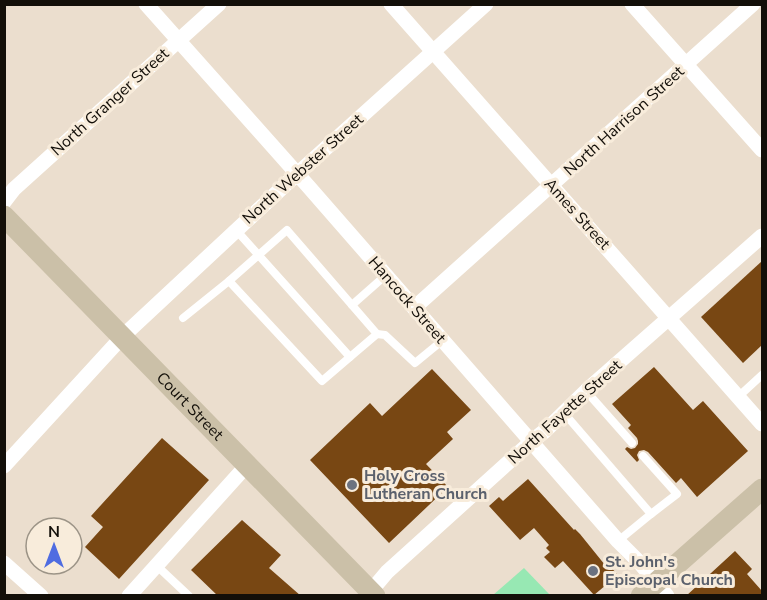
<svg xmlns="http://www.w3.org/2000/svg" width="767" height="600" viewBox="0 0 767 600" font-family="'Nunito Sans',sans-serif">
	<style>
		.green { fill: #97e8b3 }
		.building { fill: #784713 }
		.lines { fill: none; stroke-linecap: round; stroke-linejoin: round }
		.lane { stroke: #fff; stroke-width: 8 }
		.street { stroke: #fff; stroke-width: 15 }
		.secondary { stroke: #cbc0a8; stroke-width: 21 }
		.worship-dot { fill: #6b7280; stroke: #f8ecdb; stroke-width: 2 }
		.labels { text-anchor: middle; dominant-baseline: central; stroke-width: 6; stroke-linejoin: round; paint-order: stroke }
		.street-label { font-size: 16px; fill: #130f09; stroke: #f8ecdb }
		.worship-label { font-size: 16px; font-weight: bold; fill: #5b616d; stroke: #f8ecdb; text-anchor: start }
	</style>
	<rect width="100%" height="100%" fill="#ebdece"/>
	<path class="green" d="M 524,568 L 550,595 L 493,595 Z"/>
	<g class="building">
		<path d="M 762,261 L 762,345 L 743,363 L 701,317 Z"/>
		<path d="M 654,367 L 693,410 L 703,401 L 748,451 L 697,497 L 681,478 L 676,483 L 648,452 L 644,450 L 639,451 L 637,455 L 639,460 L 637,462 L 625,449 L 627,447 L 631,449 L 635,448 L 638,444 L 638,441 L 637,438 L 628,428 L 631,425 L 612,404 Z"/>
		<path d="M 432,369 L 471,410 L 447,432 L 453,439 L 426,464 L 448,487 L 389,543 L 310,460 L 370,403 L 382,416 Z"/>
		<path d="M 162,438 L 209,480 L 119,579 L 85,547 L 103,527 L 91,516 Z"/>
		<path d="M 528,479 L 574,530 L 575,529 L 580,534 L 605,565 L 607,563 L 618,575 L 594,595 L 563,561 L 555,568 L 544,557 L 550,552 L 546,548 L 549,545 L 534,528 L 520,540 L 489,506 L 499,497 L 503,501 Z"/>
		<path d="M 242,520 L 281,555 L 269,568 L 301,596 L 218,596 L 191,570 Z"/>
		<path d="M 735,551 L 752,569 L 747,574 L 762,591 L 762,596 L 686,596 Z"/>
	</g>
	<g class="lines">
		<g class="lane">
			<path d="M 229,281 L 287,230 L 377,334 L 350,357"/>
			<path d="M 352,305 L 386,275"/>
			<path d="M 183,318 L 229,281 L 322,381 L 350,357 L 236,230"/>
			<path d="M 377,334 L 385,335 L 415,363 L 443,340"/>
			<path d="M 586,391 L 632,443"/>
			<path d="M 738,397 L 762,375"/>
			<path d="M 564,413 L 651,514 L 618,541"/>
			<path d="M 643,456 L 677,494 L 651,514"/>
			<path d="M 156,565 L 189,596"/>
		</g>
		<g class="street">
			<path d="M 146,4 L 308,186 L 618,541 L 640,563 L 667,596"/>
			<path d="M 391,4 L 762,424"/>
			<path d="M 632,4 L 762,150"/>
			<path d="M 4,202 L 14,189 L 219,4"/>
			<path d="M 414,308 L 753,4"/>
			<path d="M 4,466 L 123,336 L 285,185 L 486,4"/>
			<path d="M 4,563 L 41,596"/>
			<path d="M 371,591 L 387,572 L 532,441 L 546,430 L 586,391 L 762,236"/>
			<path d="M 129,596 L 248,464"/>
		</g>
		<g class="secondary">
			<path id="s1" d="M 4,216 L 375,596"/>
			<path d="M 641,596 L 762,489"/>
		</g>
	</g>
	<g class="worship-dot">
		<circle cx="352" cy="485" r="6"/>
		<circle cx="593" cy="571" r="6"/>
	</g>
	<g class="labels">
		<g class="street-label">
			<text transform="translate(110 102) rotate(-42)">North Granger Street</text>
			<text transform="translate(624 121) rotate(-42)">North Harrison Street</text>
			<text transform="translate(303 169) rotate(-42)">North Webster Street</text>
			<text transform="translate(577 214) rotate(48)">Ames Street</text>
			<text transform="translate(407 300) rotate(49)">Hancock Street</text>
			<text stroke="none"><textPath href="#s1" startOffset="266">Court Street</textPath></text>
			<text transform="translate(565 412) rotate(-42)">North Fayette Street</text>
		</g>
		<g class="worship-label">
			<text x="364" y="476">Holy Cross<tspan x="364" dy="18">Lutheran Church</tspan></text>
			<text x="605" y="562">St. John's<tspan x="605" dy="18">Episcopal Church</tspan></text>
		</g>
	</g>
	<rect width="767" height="600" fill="none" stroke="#130f09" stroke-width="12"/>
	<g transform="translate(54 546)"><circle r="28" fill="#f8ecdb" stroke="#9c9487" stroke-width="1.5"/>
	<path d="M0-4.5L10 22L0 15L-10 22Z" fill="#4f6ce1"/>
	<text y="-9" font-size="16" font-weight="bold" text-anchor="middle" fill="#130f09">N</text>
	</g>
</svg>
